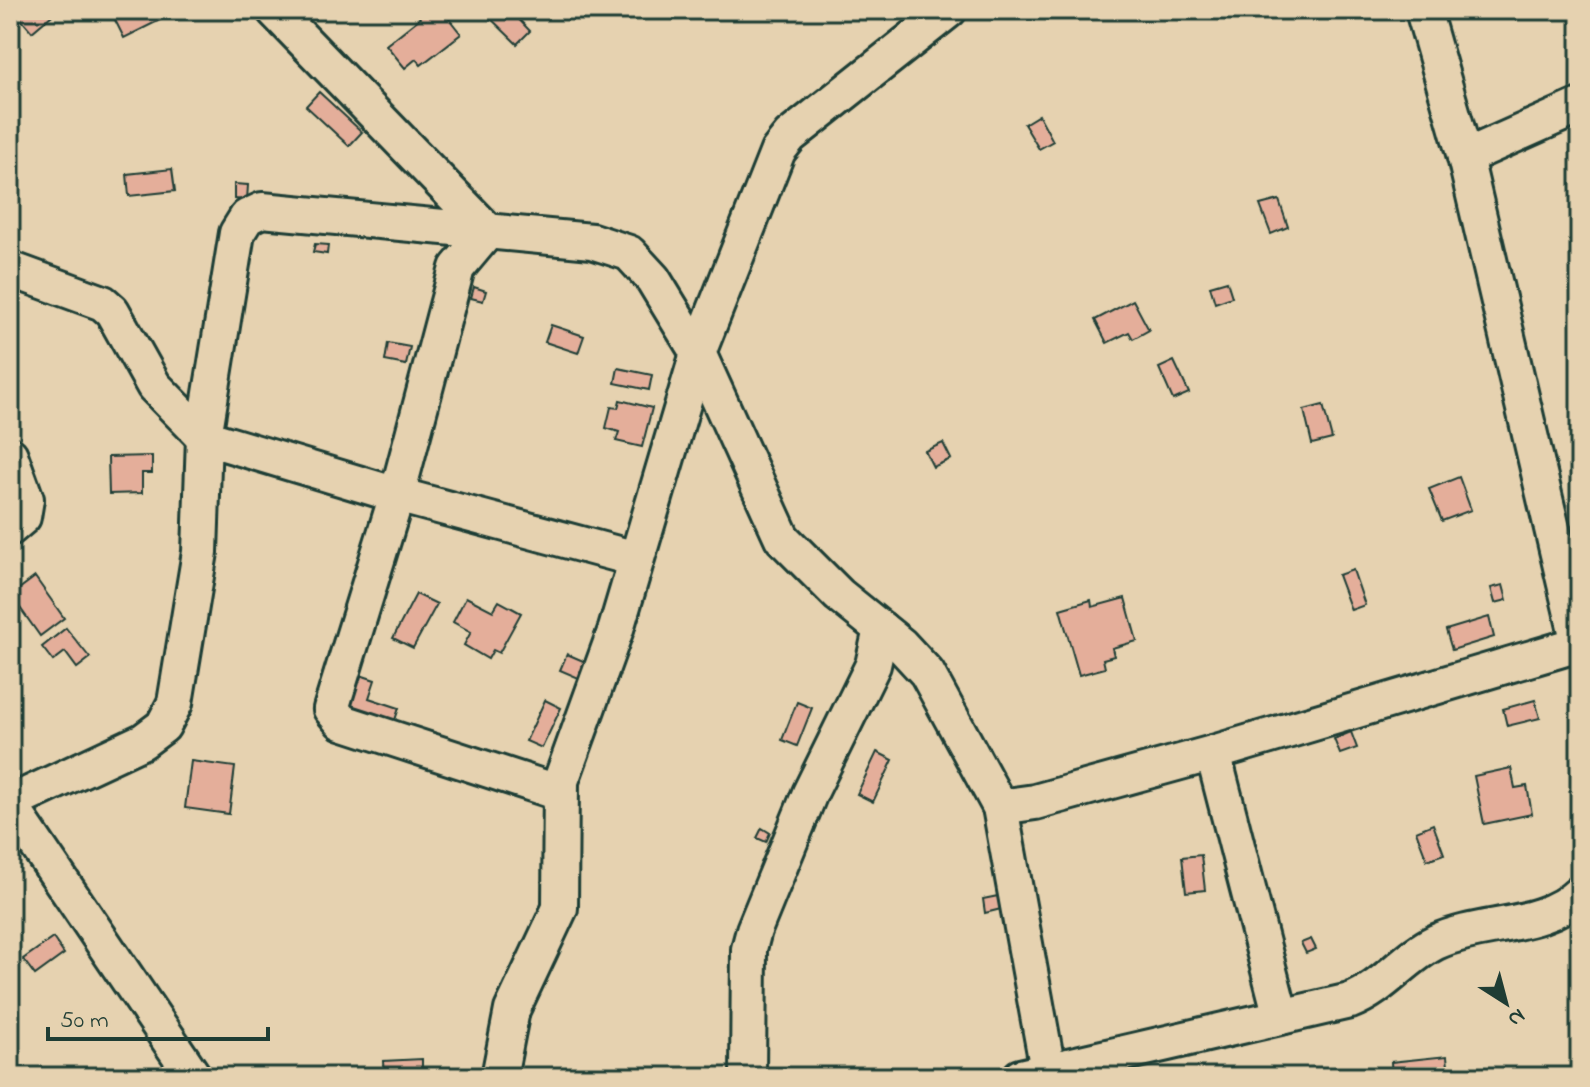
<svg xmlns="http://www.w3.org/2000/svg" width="1590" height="1087" viewBox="0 0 1590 1087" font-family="'Indie Flower',sans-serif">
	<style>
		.building { fill: #e4ae9a; stroke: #1f3d34; stroke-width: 2 }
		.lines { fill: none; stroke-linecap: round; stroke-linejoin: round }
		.minor-casing { stroke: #1f3d34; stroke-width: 40 }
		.minor { stroke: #e6d2b0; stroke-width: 34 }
	</style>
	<rect width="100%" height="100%" fill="#e6d2b0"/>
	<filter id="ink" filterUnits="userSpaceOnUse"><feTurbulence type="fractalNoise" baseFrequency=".0125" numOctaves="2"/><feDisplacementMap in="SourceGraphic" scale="16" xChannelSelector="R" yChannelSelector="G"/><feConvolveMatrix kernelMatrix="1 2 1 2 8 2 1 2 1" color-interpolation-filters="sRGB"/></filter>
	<g filter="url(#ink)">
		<g class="building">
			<path d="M 18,10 L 58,10 L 32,32 L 15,12 Z"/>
			<path d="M 135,10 L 165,10 L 168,16 L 124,38 L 115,20 Z"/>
			<path d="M 420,10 L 442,10 L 461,34 L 421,65 L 416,59 L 405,68 L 386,45 L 420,18 L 416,13 Z"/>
			<path d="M 482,10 L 510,10 L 530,31 L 517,44 Z"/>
			<path d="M 319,92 L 362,132 L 349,146 L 306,106 Z"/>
			<path d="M 1039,115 L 1053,141 L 1039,149 L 1024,124 Z"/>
			<path d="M 172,169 L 175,191 L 129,196 L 127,174 Z"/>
			<path d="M 234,184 L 248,185 L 247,200 L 234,199 Z"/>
			<path d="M 1279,200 L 1288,227 L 1271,234 L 1260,205 Z"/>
			<path d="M 315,244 L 328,245 L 327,254 L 313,252 Z"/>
			<path d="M 1227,281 L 1232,297 L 1215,303 L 1210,286 Z"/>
			<path d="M 474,287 L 486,291 L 483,301 L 471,298 Z"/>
			<path d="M 1133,300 L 1149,330 L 1133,339 L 1129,332 L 1107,343 L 1095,320 Z"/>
			<path d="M 551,325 L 584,336 L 578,353 L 545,342 Z"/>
			<path d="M 388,343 L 410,347 L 406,365 L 385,361 Z"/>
			<path d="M 1174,361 L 1189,393 L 1173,400 L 1159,368 Z"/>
			<path d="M 618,368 L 652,375 L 649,390 L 615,383 Z"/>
			<path d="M 620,400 L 652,408 L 642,447 L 616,441 L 619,432 L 606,428 L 611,407 L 618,408 Z"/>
			<path d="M 1323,405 L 1332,439 L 1312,444 L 1304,410 Z"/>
			<path d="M 943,443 L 951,459 L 933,467 L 925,451 Z"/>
			<path d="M 152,456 L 152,473 L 142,473 L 142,493 L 109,494 L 108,457 Z"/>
			<path d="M 1459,477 L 1471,510 L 1442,521 L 1429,489 Z"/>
			<path d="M 1353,570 L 1365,605 L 1351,610 L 1338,575 Z"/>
			<path d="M 35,577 L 64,618 L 40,636 L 11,595 Z"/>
			<path d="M 1503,585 L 1507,600 L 1495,603 L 1491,588 Z"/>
			<path d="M 416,594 L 437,604 L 413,648 L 393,638 Z"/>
			<path d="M 466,597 L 493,611 L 499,601 L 521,613 L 499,653 L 493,650 L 488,659 L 464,645 L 471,632 L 453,622 Z"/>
			<path d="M 1125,598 L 1137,641 L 1112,648 L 1114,656 L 1103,659 L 1105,668 L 1079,675 L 1060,609 L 1091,600 L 1092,607 Z"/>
			<path d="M 1489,617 L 1494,637 L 1452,650 L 1446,630 Z"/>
			<path d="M 66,628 L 90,658 L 77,668 L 65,652 L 53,661 L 42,647 Z"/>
			<path d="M 567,654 L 588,663 L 581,679 L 560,670 Z"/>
			<path d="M 357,674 L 375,680 L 369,698 L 399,708 L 394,723 L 346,708 Z"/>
			<path d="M 545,700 L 561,708 L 542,748 L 526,741 Z"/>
			<path d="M 1535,700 L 1540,718 L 1507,726 L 1503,709 Z"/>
			<path d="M 797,702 L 812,708 L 797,746 L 782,740 Z"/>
			<path d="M 1351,732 L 1357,748 L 1340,754 L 1334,739 Z"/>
			<path d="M 877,752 L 893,760 L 873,802 L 857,794 Z"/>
			<path d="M 191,761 L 235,767 L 229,814 L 185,808 Z"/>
			<path d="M 1511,768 L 1515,788 L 1527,786 L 1532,814 L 1484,824 L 1474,776 Z"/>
			<path d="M 1433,824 L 1444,854 L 1427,860 L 1416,831 Z"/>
			<path d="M 762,828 L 770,833 L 766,842 L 757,838 Z"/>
			<path d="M 1201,855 L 1205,890 L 1186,892 L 1182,857 Z"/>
			<path d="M 998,896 L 1001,909 L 985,913 L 983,899 Z"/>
			<path d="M 53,938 L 64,954 L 35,975 L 23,959 Z"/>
			<path d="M 1311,939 L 1316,949 L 1306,953 L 1301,943 Z"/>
			<path d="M 1447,1056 L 1449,1077 L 1392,1077 L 1391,1062 Z"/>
			<path d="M 422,1059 L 422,1076 L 384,1077 L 383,1061 Z"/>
		</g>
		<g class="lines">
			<defs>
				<g id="minor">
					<path d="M 274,10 L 488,231 L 457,268 L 397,495 L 331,709 L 342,722 L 560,793"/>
					<path d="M 1423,10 L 1465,157 L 1580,648"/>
					<path d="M 1465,157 L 1580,106"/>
					<path d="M 10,269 L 103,303 L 112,311 L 154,386 L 204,437 L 397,495 L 636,559"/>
					<path d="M 10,455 L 26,499 L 23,517 L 10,528"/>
					<path d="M 1213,753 L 1281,1017"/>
					<path d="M 10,803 L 143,741 L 163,726 L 175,703 L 200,552 L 204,437 L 237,233 L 247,217 L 262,210 L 592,241 L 629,253 L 653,279 L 698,353 L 782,538 L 839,595 L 901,645 L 927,673 L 1000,807 L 1048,1070"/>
					<path d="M 10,805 L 194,1077"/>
					<path d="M 1000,807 L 1035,802 L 1213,753 L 1579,644"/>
					<path d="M 499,1077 L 512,1010 L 560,908 L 561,781 L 616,629 L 698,353 L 778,151 L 790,136 L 949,10"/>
					<path d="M 748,1077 L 749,949 L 754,930 L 810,793 L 873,665 L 881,629"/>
					<path d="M 1020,1077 L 1350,1001 C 1384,988 1405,957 1436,942 C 1482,921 1543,929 1580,893"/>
				</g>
			</defs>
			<use href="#minor" class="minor-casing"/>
			<use href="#minor" class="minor"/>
		</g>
	</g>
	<rect width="1590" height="1087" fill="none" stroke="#e6d2b0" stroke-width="40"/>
	<rect x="20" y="20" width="1550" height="1047" fill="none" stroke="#1f3d34" stroke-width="3" filter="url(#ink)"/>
	<g transform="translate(1506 1003) rotate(144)" stroke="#e6d2b0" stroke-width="6" paint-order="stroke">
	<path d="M0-6L14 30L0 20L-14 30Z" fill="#1f3d34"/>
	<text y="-12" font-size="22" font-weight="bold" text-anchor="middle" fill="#1f3d34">N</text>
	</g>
	<path d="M48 1027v12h220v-12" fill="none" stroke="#1f3d34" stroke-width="4"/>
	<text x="60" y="1027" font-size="24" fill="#1f3d34" stroke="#e6d2b0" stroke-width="6" paint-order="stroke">50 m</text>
</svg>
